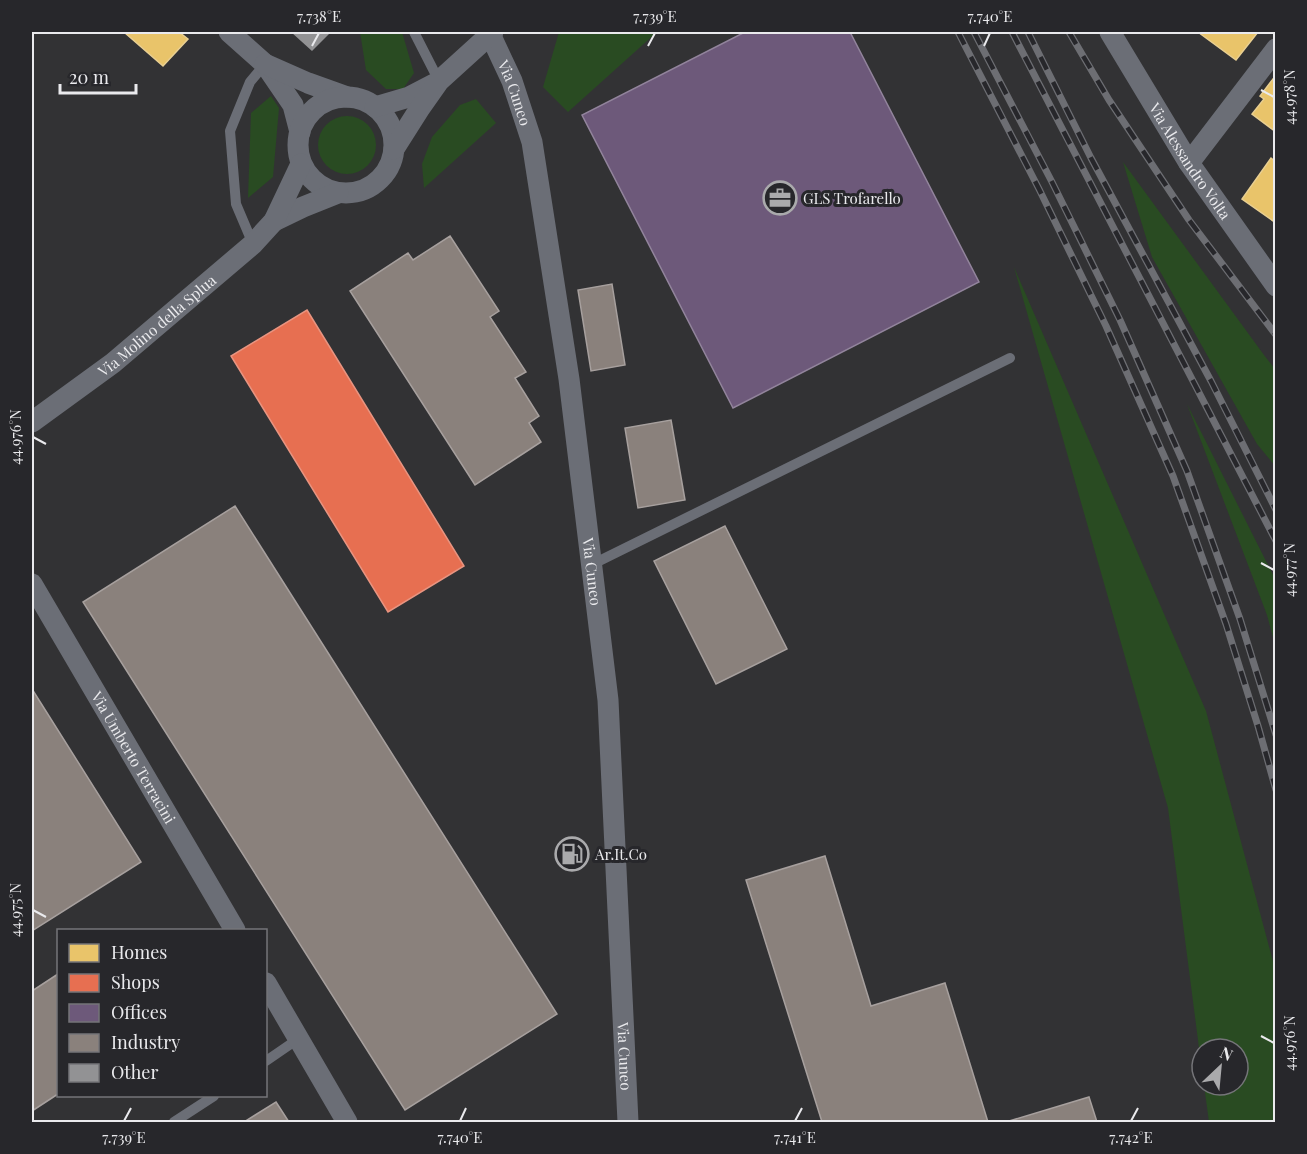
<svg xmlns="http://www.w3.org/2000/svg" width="1307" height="1154" viewBox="0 0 1307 1154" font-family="'Playfair Display',serif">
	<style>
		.green { fill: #294b22 }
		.homes { fill: #e9c46a; stroke: #e9cf91; stroke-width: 1.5 }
		.shops { fill: #e76f51; stroke: #e89480; stroke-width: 1.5 }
		.offices { fill: #6d597a; stroke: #92849c; stroke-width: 1.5 }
		.industry { fill: #8a817c; stroke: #a7a09e; stroke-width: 1.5 }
		.building { fill: #929294 }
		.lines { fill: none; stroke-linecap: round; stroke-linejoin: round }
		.lane { stroke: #6b6e76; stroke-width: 10 }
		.street { stroke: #6b6e76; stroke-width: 21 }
		.rail-casing { stroke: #6d6e73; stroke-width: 7 }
		.rail { stroke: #27272b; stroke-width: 4.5; stroke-dasharray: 14; stroke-linecap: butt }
		.ticks { fill: none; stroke: #eaeaed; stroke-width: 2 }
		.labels { text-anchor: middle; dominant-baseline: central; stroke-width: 6; stroke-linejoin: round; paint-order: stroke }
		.street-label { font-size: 15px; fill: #eaeaed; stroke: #27272b }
		.poi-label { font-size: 15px; fill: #eaeaed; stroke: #27272b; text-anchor: start }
		.neatline { fill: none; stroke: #eaeaed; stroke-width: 2 }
		.ticks-label { font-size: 15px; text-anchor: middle; fill: #eaeaed }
	</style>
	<rect width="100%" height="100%" fill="#323234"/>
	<g class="green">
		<path d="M 360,32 L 402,32 L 414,73 L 403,89 L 386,89 L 366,70 Z"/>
		<path d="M 559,32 L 657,32 L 568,112 L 543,87 Z"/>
		<path d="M 271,96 L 279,108 L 273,177 L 248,198 L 251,113 Z"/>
		<path d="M 476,99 L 496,123 L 424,188 L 422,164 L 432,137 L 460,105 Z"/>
		<circle cx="347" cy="145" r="29"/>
		<path d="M 1123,162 L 1264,355 L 1275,369 L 1275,466 L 1257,444 L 1152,257 Z"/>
		<path d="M 1014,267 L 1206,711 L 1275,969 L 1275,1122 L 1209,1122 L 1204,1085 L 1238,1085 L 1238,1049 L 1202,1049 L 1202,1071 L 1168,808 Z"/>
		<path d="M 1187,404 L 1275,579 L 1275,645 L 1267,615 Z"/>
	</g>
	<g class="homes">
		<path d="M 124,32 L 179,32 L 188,39 L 163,66 Z"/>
		<path d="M 1198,32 L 1258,32 L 1236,60 Z"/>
		<path d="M 1276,75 L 1276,132 L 1252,114 L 1264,99 L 1260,96 Z"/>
		<path d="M 1271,158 L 1276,162 L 1276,223 L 1242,199 Z"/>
	</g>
	<path class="shops" d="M 307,310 L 464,566 L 388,612 L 231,356 Z"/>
	<path class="offices" d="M 745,32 L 850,32 L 979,282 L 733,408 L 582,115 Z"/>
	<g class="industry">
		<path d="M 450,236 L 499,311 L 490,317 L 526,372 L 515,378 L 539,416 L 529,423 L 541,442 L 475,485 L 350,291 L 408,253 L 413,260 Z"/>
		<path d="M 612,284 L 625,365 L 591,371 L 578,290 Z"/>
		<path d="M 671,420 L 685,500 L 638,508 L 625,428 Z"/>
		<path d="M 235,506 L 557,1014 L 405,1110 L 83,602 Z"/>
		<path d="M 725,526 L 787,649 L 716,684 L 654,561 Z"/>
		<path d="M 32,689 L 141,862 L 32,931 Z"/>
		<path d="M 825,856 L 871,1006 L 945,983 L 988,1122 L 822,1122 L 746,880 Z"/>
		<path d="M 58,974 L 58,1094 L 32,1111 L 32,991 Z"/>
		<path d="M 1089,1097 L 1097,1122 L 1006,1122 Z"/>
		<path d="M 276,1102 L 289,1122 L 244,1122 Z"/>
	</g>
	<path class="building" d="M 291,32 L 331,32 L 312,51 Z"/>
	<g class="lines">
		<g class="lane">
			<path d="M 414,32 L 439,81"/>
			<path d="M 253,244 L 236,204 L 230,131 L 250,82 L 265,64"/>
			<path d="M 591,565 L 1010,358"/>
			<path d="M 266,1061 L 298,1039"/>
			<path d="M 174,1122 L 214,1096"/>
		</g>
		<g class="street">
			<path d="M 229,32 L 265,64 L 293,105 L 300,132"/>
			<path id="s1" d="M 1110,32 L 1189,163 L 1276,286"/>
			<path id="s2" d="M 490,34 L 512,81 L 532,142 L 569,379 L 608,700 L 628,1122"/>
			<path d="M 265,64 L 308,83 L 347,97"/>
			<circle cx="346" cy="145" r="48"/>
			<path d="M 375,107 L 409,97 L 434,84"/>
			<path d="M 394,149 L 420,108 L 439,81 L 493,32"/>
			<path d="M 1189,163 L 1276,49"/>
			<path d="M 274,221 L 303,207 L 338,193"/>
			<path id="s3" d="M 32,422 L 113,363 L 253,244 L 274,221 L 301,164"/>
			<path id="s4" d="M 32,584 L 235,930"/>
			<path d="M 266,983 L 347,1122"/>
		</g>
		<defs>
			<g id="rail">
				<path d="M 958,32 L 1039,189 L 1106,326 L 1173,476 L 1226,624 L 1258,726 L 1276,790"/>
				<path d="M 974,32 L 1052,182 L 1120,320 L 1187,471 L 1240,619 L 1276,735"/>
				<path d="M 1012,32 L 1276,541"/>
				<path d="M 1028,32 L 1091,158 L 1211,381 L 1276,510"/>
				<path d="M 1069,32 L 1109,100 L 1189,220 L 1276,335"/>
			</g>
		</defs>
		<use href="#rail" class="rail-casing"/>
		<use href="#rail" class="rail"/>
	</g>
	<path class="ticks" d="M 312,46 L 319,33M 648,46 L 655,33M 984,46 L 990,33M 1261,90 L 1274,97M 33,437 L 46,444M 1261,563 L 1274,570M 33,910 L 46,917M 1261,1036 L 1274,1043M 124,1121 L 131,1108M 460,1121 L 466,1108M 795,1121 L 802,1108M 1131,1121 L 1138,1108"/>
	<defs>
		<symbol id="office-ring" viewBox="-11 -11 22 22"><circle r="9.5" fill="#27272b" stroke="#aaaaac" stroke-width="1.5"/><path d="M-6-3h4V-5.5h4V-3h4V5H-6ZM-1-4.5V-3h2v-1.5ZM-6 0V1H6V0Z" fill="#aaaaac"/></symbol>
		<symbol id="fuel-ring" viewBox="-11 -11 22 22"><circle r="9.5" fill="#27272b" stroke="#aaaaac" stroke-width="1.5"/><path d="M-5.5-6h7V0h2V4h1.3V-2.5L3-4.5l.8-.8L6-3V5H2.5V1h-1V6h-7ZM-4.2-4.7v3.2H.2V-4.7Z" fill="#aaaaac"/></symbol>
	</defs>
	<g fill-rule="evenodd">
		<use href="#office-ring" x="761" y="179" width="38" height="38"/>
		<use href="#fuel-ring" x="553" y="835" width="38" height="38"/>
	</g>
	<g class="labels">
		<g class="street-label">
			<text stroke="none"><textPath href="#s2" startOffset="64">Via Cuneo</textPath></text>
			<text stroke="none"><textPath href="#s1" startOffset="152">Via Alessandro Volta</textPath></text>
			<text stroke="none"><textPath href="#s3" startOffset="158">Via Molino della Splua</textPath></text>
			<text stroke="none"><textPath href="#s2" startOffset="550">Via Cuneo</textPath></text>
			<text stroke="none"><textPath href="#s4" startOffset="201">Via Umberto Terracini</textPath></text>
			<text stroke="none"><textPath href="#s2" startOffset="1036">Via Cuneo</textPath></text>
		</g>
		<g class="poi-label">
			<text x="803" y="198">GLS Trofarello</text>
			<text x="595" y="854">Ar.It.Co</text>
		</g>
	</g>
	<rect width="1307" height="1154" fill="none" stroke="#27272b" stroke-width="66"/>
	<rect x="57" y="929" width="210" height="168" fill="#27272b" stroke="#757579" stroke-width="1.5"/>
	<rect x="69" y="944" width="30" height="18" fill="#e9c46a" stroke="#757579" stroke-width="1.5"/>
	<text x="111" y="959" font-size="18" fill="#eaeaed">Homes</text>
	<rect x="69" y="974" width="30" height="18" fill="#e76f51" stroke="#757579" stroke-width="1.5"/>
	<text x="111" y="989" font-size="18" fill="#eaeaed">Shops</text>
	<rect x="69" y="1004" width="30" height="18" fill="#6d597a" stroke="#757579" stroke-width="1.5"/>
	<text x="111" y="1019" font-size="18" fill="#eaeaed">Offices</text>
	<rect x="69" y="1034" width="30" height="18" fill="#8a817c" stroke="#757579" stroke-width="1.5"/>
	<text x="111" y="1049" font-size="18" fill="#eaeaed">Industry</text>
	<rect x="69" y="1064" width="30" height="18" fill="#929294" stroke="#757579" stroke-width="1.5"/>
	<text x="111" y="1079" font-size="18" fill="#eaeaed">Other</text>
	<g transform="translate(1220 1067) rotate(26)"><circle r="28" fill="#27272b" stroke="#757579" stroke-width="1.5"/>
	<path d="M0-4.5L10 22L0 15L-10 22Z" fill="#aaaaac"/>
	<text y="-9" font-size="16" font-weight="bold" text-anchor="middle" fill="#eaeaed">N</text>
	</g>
	<path d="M60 84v9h76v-9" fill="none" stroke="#eaeaed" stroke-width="3"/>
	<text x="69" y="84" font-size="18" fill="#eaeaed" stroke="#27272b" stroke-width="4.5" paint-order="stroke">20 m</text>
	<rect x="33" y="33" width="1241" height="1088" class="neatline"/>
	<g class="ticks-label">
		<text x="319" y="22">7.738°E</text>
		<text x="655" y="22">7.739°E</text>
		<text x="990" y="22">7.740°E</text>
		<text transform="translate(1290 97) rotate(-90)" y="5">44.978°N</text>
		<text transform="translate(16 437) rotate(-90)" y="5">44.976°N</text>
		<text transform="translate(1290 570) rotate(-90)" y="5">44.977°N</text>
		<text transform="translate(16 910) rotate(-90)" y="5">44.975°N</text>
		<text transform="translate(1290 1043) rotate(-90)" y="5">44.976°N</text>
		<text x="124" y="1143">7.739°E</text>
		<text x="460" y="1143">7.740°E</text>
		<text x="795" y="1143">7.741°E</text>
		<text x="1131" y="1143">7.742°E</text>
	</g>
</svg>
